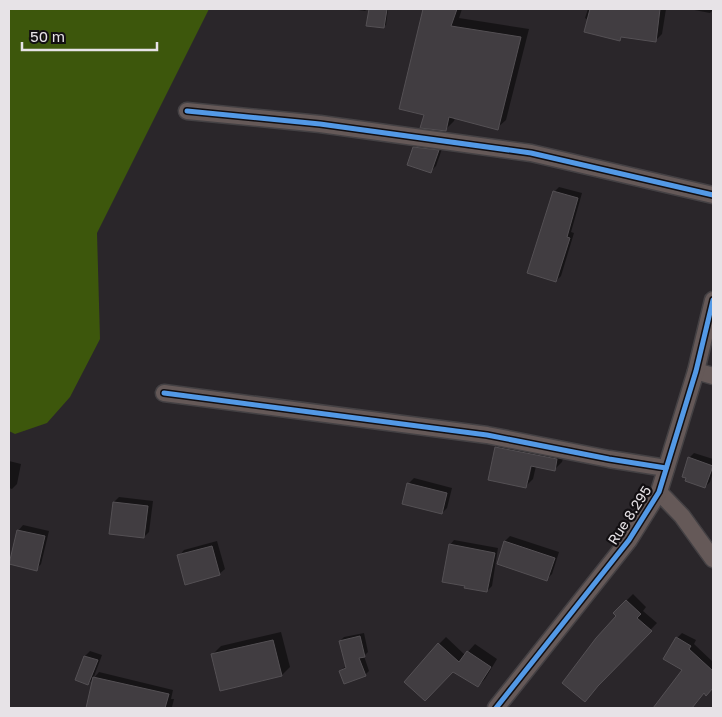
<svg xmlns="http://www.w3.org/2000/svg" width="722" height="717" viewBox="0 0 722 717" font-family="'Golos Text',sans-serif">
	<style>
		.forest { fill: #3d570c }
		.shadow { fill: #0007; fill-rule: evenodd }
		.building { fill: #413d41; stroke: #545054 }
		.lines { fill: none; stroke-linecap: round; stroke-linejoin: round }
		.street-casing { stroke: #444144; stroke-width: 19 }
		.street { stroke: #655958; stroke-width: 16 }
		.cycleway-casing { stroke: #120f12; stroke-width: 8 }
		.cycleway { stroke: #5399e6; stroke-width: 5 }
		.labels { text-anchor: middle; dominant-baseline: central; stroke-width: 4.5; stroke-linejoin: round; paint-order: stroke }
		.street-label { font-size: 14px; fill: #e7e3e7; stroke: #120f12 }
	</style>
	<rect width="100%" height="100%" fill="#2a262a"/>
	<path class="forest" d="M 9,9 L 209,9 L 97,233 L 100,339 L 70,397 L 47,423 L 15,434 L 9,431 Z"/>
	<g class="shadow">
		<path d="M 352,9 L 368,9 L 365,11 Z"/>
		<path d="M 371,9 L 388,10 L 386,25 L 383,27 L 370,10 Z"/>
		<path d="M 425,9 L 462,9 L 459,18 L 529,29 L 506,120 L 497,128 L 455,117 L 454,121 L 445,130 L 425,115 L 401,109 Z"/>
		<path d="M 588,9 L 666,9 L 662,34 L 655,41 L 623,36 L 620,39 L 585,18 Z"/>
		<path d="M 689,9 L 713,9 L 713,10 L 710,13 Z"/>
		<path d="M 420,142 L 443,146 L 436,166 L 431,171 L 414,148 Z"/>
		<path d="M 559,187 L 582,193 L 571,232 L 574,233 L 561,276 L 556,281 L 554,192 Z"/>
		<path d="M 504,439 L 565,451 L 562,462 L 554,470 L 536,466 L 533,479 L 525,487 L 496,447 ZM 531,460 L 533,460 L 529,480 L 526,480 Z"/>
		<path d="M 694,453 L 713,459 L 713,472 L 710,482 L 705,487 L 689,458 Z"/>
		<path d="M 9,461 L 21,464 L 17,484 L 12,489 L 9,488 Z"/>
		<path d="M 414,478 L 452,488 L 447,508 L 442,513 L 409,483 Z"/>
		<path d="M 119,497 L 153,501 L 149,532 L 144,537 L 114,502 Z"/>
		<path d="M 23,525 L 49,531 L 41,564 L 36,570 L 18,531 Z"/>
		<path d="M 510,536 L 559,552 L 552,574 L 547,579 L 505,541 Z"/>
		<path d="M 454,540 L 498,548 L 492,586 L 487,591 L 450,545 Z"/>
		<path d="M 217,541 L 225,569 L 219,574 L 179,556 L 184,550 Z"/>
		<path d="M 633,594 L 646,607 L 643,611 L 657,623 L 605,677 L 585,700 L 618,616 L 614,613 Z"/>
		<path d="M 281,632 L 290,667 L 282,675 L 213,654 L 221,646 Z"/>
		<path d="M 364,633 L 368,652 L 364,656 L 369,671 L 365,675 L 340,671 L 346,666 L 340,641 L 344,637 Z"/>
		<path d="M 682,633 L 696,640 L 694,644 L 713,662 L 713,687 L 706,694 L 704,692 L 691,708 L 663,708 L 657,704 L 684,670 L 677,638 Z"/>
		<path d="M 446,637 L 465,655 L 475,644 L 497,659 L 485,679 L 478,686 L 439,644 Z"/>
		<path d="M 90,651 L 102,655 L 93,679 L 99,672 L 173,690 L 171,699 L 174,699 L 172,707 L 176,708 L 87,708 L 94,678 L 88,684 L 76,680 L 85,656 Z"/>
	</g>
	<g class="building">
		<path d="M 369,9 L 387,9 L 384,28 L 366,26 Z"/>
		<path d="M 423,9 L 457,9 L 451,26 L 521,37 L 498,130 L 449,117 L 446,131 L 420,128 L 424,115 L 399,109 Z"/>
		<path d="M 590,9 L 660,9 L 656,42 L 621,37 L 620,41 L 584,32 Z"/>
		<path d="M 413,147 L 439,150 L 431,173 L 407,165 Z"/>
		<path d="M 553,191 L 578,198 L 567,237 L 570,238 L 556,282 L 527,273 Z"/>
		<path d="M 495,447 L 557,459 L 555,471 L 531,466 L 526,488 L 488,480 Z"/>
		<path d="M 688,457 L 713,466 L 705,488 L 685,481 L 686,478 L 682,477 Z"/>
		<path d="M 407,483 L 447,493 L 442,514 L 402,504 Z"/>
		<path d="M 113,502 L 148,506 L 144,538 L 109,534 Z"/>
		<path d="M 17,530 L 45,536 L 37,571 L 9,564 Z"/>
		<path d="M 504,541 L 555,558 L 547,581 L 497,564 Z"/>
		<path d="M 449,544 L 495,553 L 487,592 L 464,588 L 465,586 L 442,582 Z"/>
		<path d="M 212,546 L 220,575 L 185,585 L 177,555 Z"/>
		<path d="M 626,600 L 641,614 L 637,618 L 652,631 L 598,686 L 585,702 L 562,683 L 596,638 L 616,616 L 613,613 Z"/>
		<path d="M 360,636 L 365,657 L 359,658 L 366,676 L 344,684 L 339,671 L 346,668 L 339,641 Z"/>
		<path d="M 676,637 L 691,646 L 689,649 L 713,671 L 713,688 L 706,696 L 704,693 L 692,708 L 653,708 L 682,670 L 663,659 Z"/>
		<path d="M 273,640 L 282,676 L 220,691 L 211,654 Z"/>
		<path d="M 438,643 L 459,662 L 467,651 L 491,667 L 478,687 L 453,672 L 425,701 L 404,682 Z"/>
		<path d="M 84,656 L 98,660 L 88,685 L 75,680 Z"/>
		<path d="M 93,677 L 169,694 L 165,708 L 86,708 Z"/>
	</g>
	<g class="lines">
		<defs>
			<g id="street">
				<path d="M 187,111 L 320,124 L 531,153 L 713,195"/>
				<path d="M 696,371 L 713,376"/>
				<path d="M 164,393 L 487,435 L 609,459 L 666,468"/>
				<path d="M 659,492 L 682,516 L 713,559"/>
				<path d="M 496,708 L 629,540 L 659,492 L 696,371 L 713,300"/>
			</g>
		</defs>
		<use href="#street" class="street-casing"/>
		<use href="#street" class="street"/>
		<defs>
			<g id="cycleway">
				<path d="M 187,111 L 320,124 L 531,153 L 713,195"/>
				<path d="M 164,393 L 487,435 L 609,459 L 666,468"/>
				<path d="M 496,708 L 629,540 L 659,492 L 696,371 L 713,300"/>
			</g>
		</defs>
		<use href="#cycleway" class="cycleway-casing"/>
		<use href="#cycleway" class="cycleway"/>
	</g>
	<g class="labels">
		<g class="street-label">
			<text transform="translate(629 515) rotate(-57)">Rue 8.295</text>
		</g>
	</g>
	<rect width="722" height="717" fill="none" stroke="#e7e3e7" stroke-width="20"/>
	<path d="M22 42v8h135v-8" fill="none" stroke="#e7e3e7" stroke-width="2.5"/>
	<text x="30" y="42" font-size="15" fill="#e7e3e7" stroke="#120f12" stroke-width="4" paint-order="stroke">50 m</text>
</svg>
